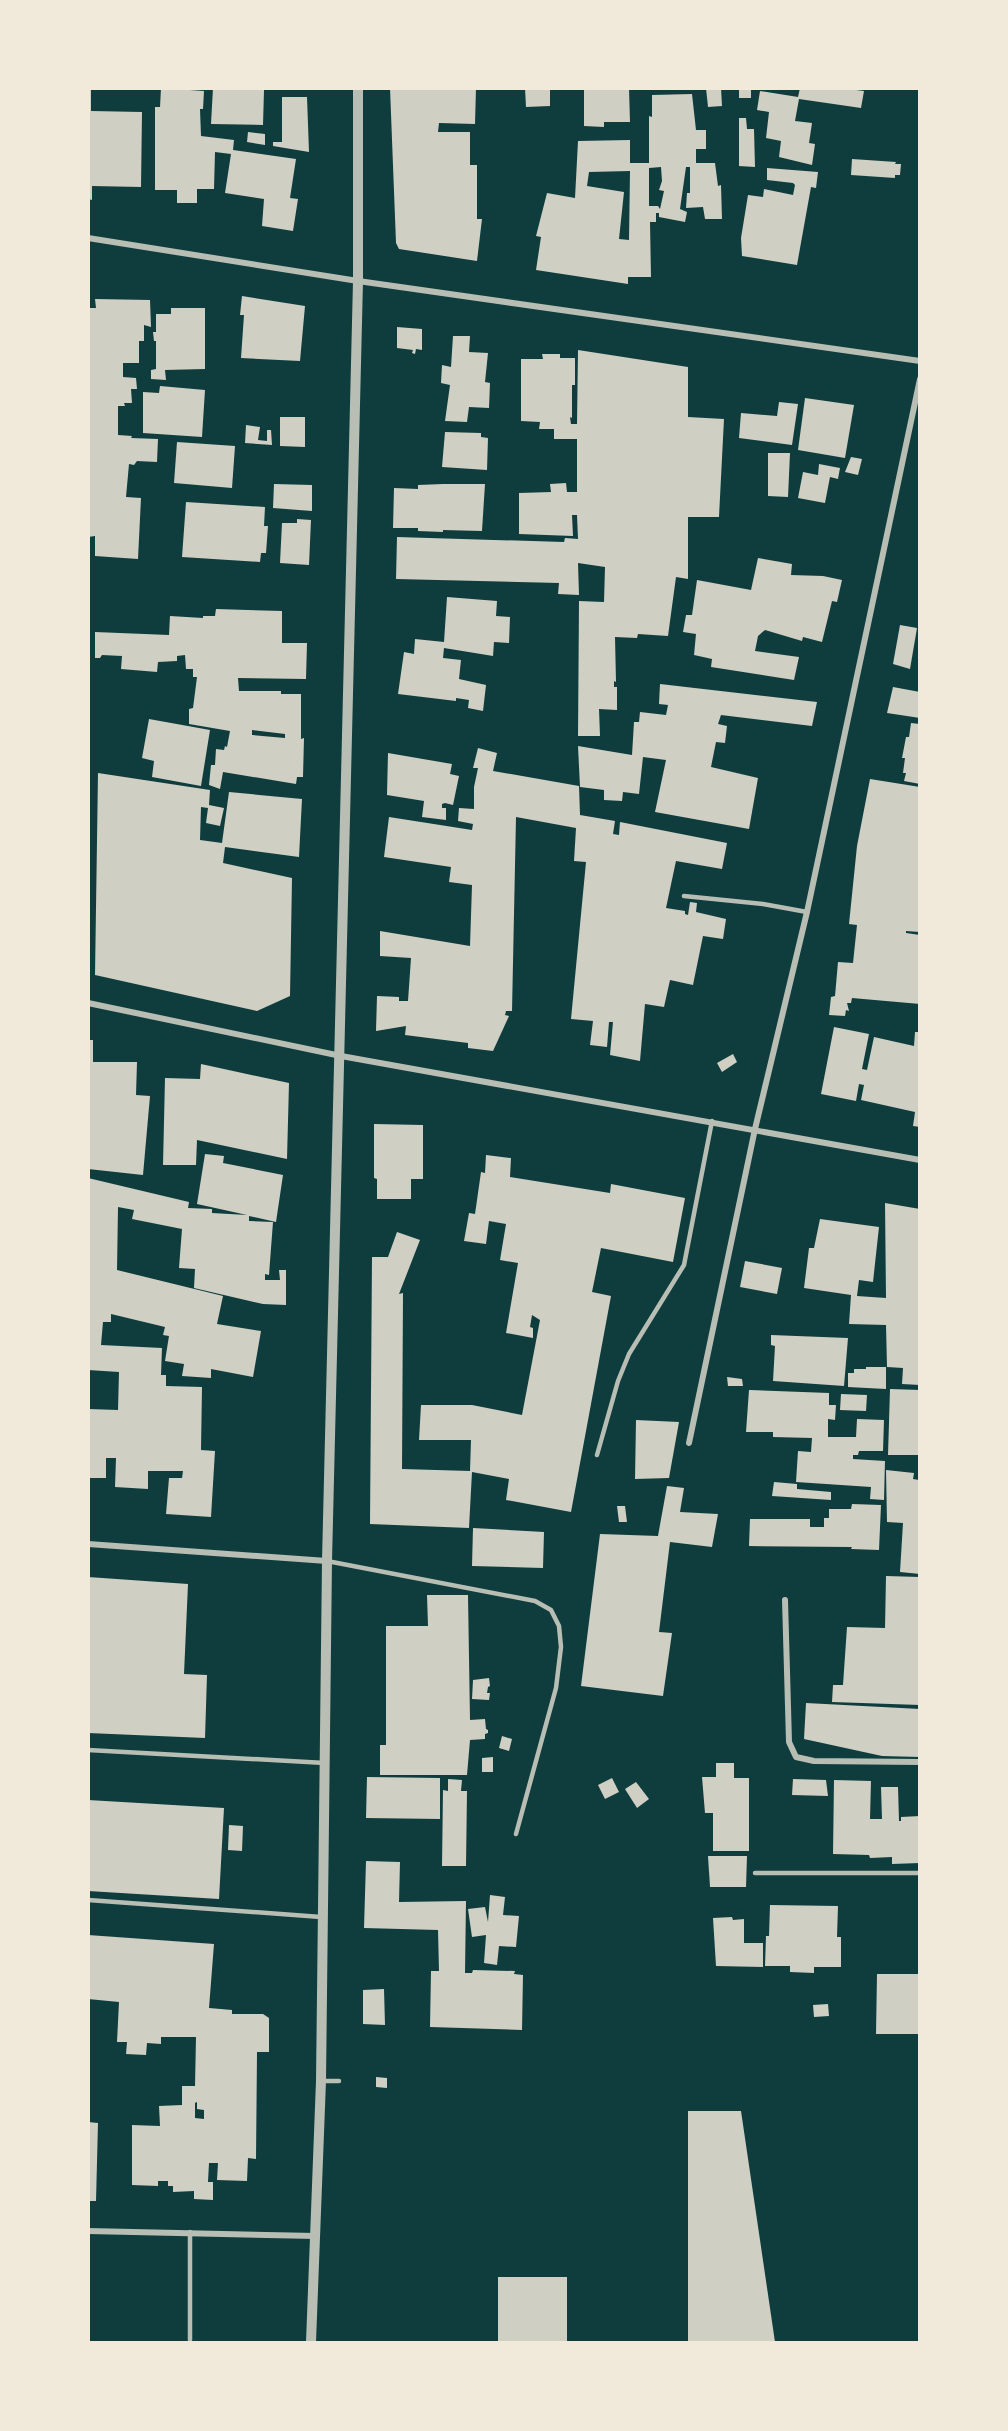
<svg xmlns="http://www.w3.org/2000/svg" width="1008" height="2431" viewBox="0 0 1008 2431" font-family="'Fira Sans',sans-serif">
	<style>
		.building { fill: #cfcfc3; fill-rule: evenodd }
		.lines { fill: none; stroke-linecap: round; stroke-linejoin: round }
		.service { stroke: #b8beb3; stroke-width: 4.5 }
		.minor { stroke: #b8beb3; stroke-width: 6 }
		.tertiary { stroke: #b8beb3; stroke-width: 10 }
	</style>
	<rect width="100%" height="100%" fill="#0f3d3e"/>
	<g class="building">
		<path d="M 88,88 L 91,88 L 91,111 L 142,112 L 141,187 L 92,186 L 92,200 L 88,199 Z"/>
		<path d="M 161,88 L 204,91 L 203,109 L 200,109 L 201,136 L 234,140 L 233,150 L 296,159 L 290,198 L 298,199 L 293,231 L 262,226 L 264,199 L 225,193 L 231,154 L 215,152 L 214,189 L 197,189 L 197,203 L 177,203 L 177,190 L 155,190 L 155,107 L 160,107 Z"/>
		<path d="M 213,88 L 264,90 L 263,125 L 211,124 Z"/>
		<path d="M 390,88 L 476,88 L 475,124 L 439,123 L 438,132 L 470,132 L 470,165 L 477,165 L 477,219 L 482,219 L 477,261 L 399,249 L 396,243 Z"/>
		<path d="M 525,88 L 550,88 L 550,106 L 526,107 Z"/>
		<path d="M 584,88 L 629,88 L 630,122 L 604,122 L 604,127 L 584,126 Z"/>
		<path d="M 706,88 L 721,88 L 722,106 L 708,107 Z"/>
		<rect x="739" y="88" width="12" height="10"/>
		<path d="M 800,88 L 840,88 L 864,91 L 861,108 L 799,99 L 795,121 L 812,123 L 809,143 L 815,144 L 812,165 L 779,157 L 781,141 L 766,138 L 769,112 L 757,110 L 760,91 L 798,97 Z"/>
		<path d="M 692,94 L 696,130 L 706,130 L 706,149 L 696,149 L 696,163 L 715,163 L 718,186 L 721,185 L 722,219 L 705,219 L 703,207 L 686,208 L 687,193 L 690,193 L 690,167 L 686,167 L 680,209 L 687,212 L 685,222 L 659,217 L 659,213 L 656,213 L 656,222 L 650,222 L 651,277 L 628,277 L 628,284 L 536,270 L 541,237 L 536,236 L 547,193 L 575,198 L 578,141 L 630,140 L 630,163 L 649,163 L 649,116 L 652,117 L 652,95 ZM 661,167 L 662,181 L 659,190 L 664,191 L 660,209 L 658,206 L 649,206 L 649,168 ZM 630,171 L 629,240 L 619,239 L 624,192 L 587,186 L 589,172 Z"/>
		<path d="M 282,97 L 307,97 L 309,152 L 273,146 L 273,142 L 282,142 Z"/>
		<path d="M 739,118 L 746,118 L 747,129 L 754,129 L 755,167 L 739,166 Z"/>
		<path d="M 248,132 L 265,134 L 265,145 L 247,142 Z"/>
		<path d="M 852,159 L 896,162 L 895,164 L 901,164 L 900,175 L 895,175 L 895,178 L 851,175 Z"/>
		<path d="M 767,168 L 818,172 L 816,188 L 811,187 L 797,265 L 742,256 L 741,238 L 748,195 L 763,197 L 764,189 L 793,195 L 795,185 L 793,183 L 767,180 Z"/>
		<path d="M 242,296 L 305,306 L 300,361 L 241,358 L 244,315 L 240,315 Z"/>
		<path d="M 95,299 L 150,300 L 151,327 L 144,325 L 144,341 L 139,341 L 139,363 L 123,363 L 123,377 L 136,378 L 137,389 L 131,389 L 132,403 L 124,403 L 125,406 L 118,406 L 118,435 L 132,436 L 131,438 L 158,439 L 157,462 L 137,461 L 134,465 L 129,464 L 126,497 L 141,498 L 138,559 L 95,556 L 95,536 L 88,537 L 88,308 L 96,308 Z"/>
		<path d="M 171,308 L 205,308 L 205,369 L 165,370 L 166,380 L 151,379 L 151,370 L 156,369 L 156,341 L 154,341 L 153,332 L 156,332 L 156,314 L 171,314 Z"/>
		<path d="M 397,327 L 422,329 L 422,350 L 416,349 L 415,354 L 412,353 L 413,350 L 397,348 Z"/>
		<path d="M 453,336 L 470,336 L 469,352 L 488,353 L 485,382 L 490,383 L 489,408 L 469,407 L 467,422 L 445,421 L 450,385 L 441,383 L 442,365 L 451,367 Z"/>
		<path d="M 578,350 L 688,367 L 688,417 L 724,419 L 719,517 L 688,517 L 688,579 L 676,577 L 668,636 L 638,634 L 637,638 L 615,637 L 616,682 L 614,681 L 614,687 L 617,687 L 617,710 L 599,709 L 600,736 L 578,736 L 579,601 L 604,602 L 605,567 L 578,563 L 579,595 L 558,594 L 559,583 L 396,579 L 397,537 L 564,542 L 565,538 L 578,539 L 577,515 L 572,515 L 573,536 L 519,534 L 519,493 L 551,492 L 550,484 L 566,483 L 567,492 L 577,492 L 577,439 L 554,439 L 554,429 L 539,429 L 540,422 L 521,421 L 521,359 L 543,359 L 542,354 L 560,354 L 560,358 L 575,358 L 575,385 L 572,385 L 572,418 L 570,417 L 571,424 L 577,424 Z"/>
		<path d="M 160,386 L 205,390 L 202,437 L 143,433 L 143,392 L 159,393 Z"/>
		<path d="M 805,398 L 854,405 L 845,458 L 798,450 Z"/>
		<path d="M 779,402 L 798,404 L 792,445 L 739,438 L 741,413 L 777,416 Z"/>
		<path d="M 280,417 L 305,417 L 305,447 L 280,446 Z"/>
		<path d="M 246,425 L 260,427 L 258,440 L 267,441 L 267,430 L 271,430 L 272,445 L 245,443 Z"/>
		<path d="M 445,432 L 481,433 L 481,437 L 488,438 L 487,470 L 442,467 Z"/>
		<path d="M 177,442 L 235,446 L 232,488 L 174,483 Z"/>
		<path d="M 768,453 L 790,453 L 788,497 L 768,496 Z"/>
		<path d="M 851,457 L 862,459 L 858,475 L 845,472 Z"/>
		<path d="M 819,464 L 840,468 L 838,479 L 830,477 L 825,503 L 798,498 L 803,472 L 818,475 Z"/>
		<path d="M 274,484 L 312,485 L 312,511 L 273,508 Z"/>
		<path d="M 443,484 L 485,484 L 482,531 L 443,530 L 443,532 L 418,531 L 418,528 L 393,528 L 394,488 L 418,489 L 418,485 Z"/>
		<path d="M 186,502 L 265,507 L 264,526 L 268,526 L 266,553 L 261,553 L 260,562 L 182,557 Z"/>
		<path d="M 297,519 L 311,520 L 309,565 L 280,563 L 282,523 L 297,523 Z"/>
		<path d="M 758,558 L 792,564 L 791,575 L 823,576 L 842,580 L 837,602 L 832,601 L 822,642 L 803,637 L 802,641 L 765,630 L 758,636 L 755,651 L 799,657 L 794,680 L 711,667 L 712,659 L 694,655 L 696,634 L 683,632 L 686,615 L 692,615 L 697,580 L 751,590 Z"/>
		<path d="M 447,597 L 497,601 L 496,616 L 510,617 L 509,643 L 494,642 L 493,656 L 444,648 L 443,658 L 461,660 L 459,679 L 486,685 L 483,711 L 468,708 L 469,700 L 456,698 L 456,701 L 398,694 L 404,652 L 414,654 L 415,639 L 444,642 Z"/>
		<path d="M 216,609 L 282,611 L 282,643 L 307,643 L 306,679 L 238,678 L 239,691 L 281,691 L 281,694 L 301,694 L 301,739 L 304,738 L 303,777 L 297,777 L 296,784 L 223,772 L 220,789 L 209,785 L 211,765 L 215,765 L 216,749 L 224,750 L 225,746 L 227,747 L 230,731 L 189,724 L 189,709 L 193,708 L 197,677 L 193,677 L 193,669 L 186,669 L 185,655 L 177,656 L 177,661 L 158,662 L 157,672 L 121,669 L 122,656 L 102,655 L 100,658 L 95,658 L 95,632 L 169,635 L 170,616 L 203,618 L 203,616 L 215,616 ZM 252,730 L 285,734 L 285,738 L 252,735 Z"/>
		<path d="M 900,625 L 917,628 L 910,669 L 893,664 Z"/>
		<path d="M 660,684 L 817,702 L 812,726 L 721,715 L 718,724 L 727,726 L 725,743 L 716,742 L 711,767 L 758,778 L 749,829 L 655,812 L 666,760 L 643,757 L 639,794 L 623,792 L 622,801 L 604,800 L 604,790 L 580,787 L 578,746 L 632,755 L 634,722 L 639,722 L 640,712 L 666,715 L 668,705 L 659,704 Z"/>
		<path d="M 893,687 L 920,692 L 920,718 L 887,713 Z"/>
		<path d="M 149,719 L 210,730 L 201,786 L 152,777 L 154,761 L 142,758 Z"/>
		<path d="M 911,723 L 920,724 L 920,784 L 904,781 L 906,773 L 903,773 L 905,758 L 902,758 L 906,737 L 909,737 Z"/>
		<path d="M 478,748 L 497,753 L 493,771 L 579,786 L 580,815 L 615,821 L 613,834 L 619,835 L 620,822 L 727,843 L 722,869 L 676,861 L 666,908 L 685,911 L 685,914 L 688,915 L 690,902 L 697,903 L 696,912 L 726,919 L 723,939 L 703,936 L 693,985 L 670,980 L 664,1007 L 645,1004 L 640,1061 L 610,1055 L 613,1022 L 609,1022 L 607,1047 L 590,1045 L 593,1021 L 571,1019 L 586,862 L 574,861 L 576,828 L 516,817 L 512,1011 L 506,1011 L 505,1015 L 509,1016 L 493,1051 L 468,1048 L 468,1043 L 405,1035 L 406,1026 L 376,1031 L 377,996 L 399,997 L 399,1001 L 408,1001 L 411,958 L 380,956 L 380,931 L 470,946 L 472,885 L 449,882 L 451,867 L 384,857 L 389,817 L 472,830 L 473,824 L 458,821 L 459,808 L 474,809 L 474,787 L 478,768 L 473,768 Z"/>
		<path d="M 388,753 L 452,764 L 450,774 L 459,776 L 453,805 L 445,803 L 442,804 L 442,808 L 446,808 L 446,820 L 422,817 L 424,801 L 387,795 Z"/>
		<path d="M 98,773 L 210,790 L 209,805 L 224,808 L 220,826 L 206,823 L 208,808 L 201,807 L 200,840 L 222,843 L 229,792 L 302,799 L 299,857 L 225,847 L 223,863 L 292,878 L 290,996 L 257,1011 L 95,975 Z"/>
		<path d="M 870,779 L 920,787 L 920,932 L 906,931 L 906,933 L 920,935 L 920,1004 L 852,998 L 851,1003 L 847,1003 L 849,1011 L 846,1010 L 845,1016 L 829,1015 L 831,997 L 835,996 L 838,962 L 853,963 L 857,925 L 849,924 L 857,846 Z"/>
		<path d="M 834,1027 L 869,1034 L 862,1069 L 867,1070 L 874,1037 L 914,1046 L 915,1032 L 920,1032 L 920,1127 L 913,1126 L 915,1112 L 861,1100 L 864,1085 L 859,1084 L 856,1101 L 821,1094 Z"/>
		<path d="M 88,1040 L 93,1040 L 93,1062 L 137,1062 L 136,1095 L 150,1096 L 143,1175 L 88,1169 Z"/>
		<path d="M 733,1054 L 737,1062 L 722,1072 L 717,1063 Z"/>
		<path d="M 201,1064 L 289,1083 L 287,1159 L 197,1140 L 196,1165 L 163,1165 L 165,1078 L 200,1079 Z"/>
		<path d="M 374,1124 L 423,1125 L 423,1179 L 411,1179 L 411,1199 L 377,1199 L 377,1179 L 374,1178 Z"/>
		<path d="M 205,1154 L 224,1156 L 223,1163 L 283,1175 L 276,1222 L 249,1216 L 249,1221 L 273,1222 L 269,1275 L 265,1274 L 265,1280 L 280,1280 L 279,1270 L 286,1270 L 286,1305 L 263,1304 L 194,1288 L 195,1269 L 179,1268 L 182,1229 L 132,1219 L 134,1210 L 118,1207 L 117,1270 L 223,1296 L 217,1324 L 261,1331 L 253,1377 L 211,1369 L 211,1378 L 182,1376 L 184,1364 L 165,1361 L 169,1336 L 163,1335 L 165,1327 L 111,1314 L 111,1322 L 103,1322 L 101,1345 L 162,1348 L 161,1375 L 166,1375 L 166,1386 L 202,1387 L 201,1450 L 215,1451 L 211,1517 L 166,1514 L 169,1478 L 182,1478 L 183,1471 L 148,1471 L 148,1489 L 115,1487 L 116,1458 L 106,1458 L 106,1478 L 88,1478 L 88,1409 L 118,1410 L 119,1372 L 88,1370 L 88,1178 L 189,1202 L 188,1208 L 212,1209 L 212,1213 L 247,1215 L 197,1204 Z"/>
		<path d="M 486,1155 L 511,1158 L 510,1177 L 610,1193 L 611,1184 L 685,1198 L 673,1262 L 601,1248 L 592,1292 L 611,1296 L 571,1512 L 506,1500 L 509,1479 L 472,1472 L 469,1528 L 370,1524 L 372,1257 L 388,1257 L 397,1232 L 420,1240 L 399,1294 L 403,1293 L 402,1469 L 470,1471 L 471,1440 L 419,1440 L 421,1405 L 472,1405 L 522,1415 L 540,1320 L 532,1315 L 530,1327 L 533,1328 L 533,1338 L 506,1333 L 518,1263 L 500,1260 L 506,1224 L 489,1221 L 486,1244 L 464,1241 L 469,1213 L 475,1214 L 481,1172 L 485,1173 Z"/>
		<path d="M 885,1203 L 920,1209 L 920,1385 L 902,1384 L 903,1368 L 887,1367 L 886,1325 L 849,1324 L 851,1295 L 804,1288 L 809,1248 L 814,1248 L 820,1219 L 879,1227 L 873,1282 L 859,1280 L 857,1296 L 886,1298 Z"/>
		<path d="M 745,1261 L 782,1268 L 777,1294 L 740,1287 Z"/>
		<path d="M 771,1335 L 848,1338 L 844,1386 L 773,1381 L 775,1346 L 771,1345 Z"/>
		<path d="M 866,1367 L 886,1367 L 886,1389 L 848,1387 L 848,1373 L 854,1373 L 854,1369 L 866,1369 Z"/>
		<path d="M 727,1377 L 742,1379 L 743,1386 L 728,1386 Z"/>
		<path d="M 890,1389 L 920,1390 L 920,1455 L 888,1455 Z"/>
		<path d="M 749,1390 L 829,1393 L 829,1405 L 836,1405 L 835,1420 L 828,1419 L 828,1437 L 856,1437 L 857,1419 L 884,1420 L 883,1451 L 859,1451 L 858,1455 L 853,1455 L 853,1459 L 885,1461 L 884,1500 L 870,1499 L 871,1487 L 796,1482 L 798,1451 L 811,1452 L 812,1438 L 773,1437 L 773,1432 L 746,1432 Z"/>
		<path d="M 841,1394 L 867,1395 L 866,1411 L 840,1410 Z"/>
		<path d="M 636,1420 L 679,1422 L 669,1478 L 635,1479 Z"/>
		<path d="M 886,1470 L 914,1473 L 913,1479 L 919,1480 L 920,1574 L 900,1572 L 903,1523 L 887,1522 Z"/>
		<path d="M 774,1482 L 797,1484 L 797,1489 L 831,1492 L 831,1500 L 772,1496 Z"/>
		<path d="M 667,1486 L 684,1488 L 680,1512 L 718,1514 L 712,1547 L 670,1542 L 659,1632 L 672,1633 L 663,1696 L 581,1686 L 600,1534 L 658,1536 Z"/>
		<path d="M 852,1504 L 881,1505 L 879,1550 L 851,1549 L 852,1547 L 749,1546 L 750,1519 L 810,1519 L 810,1527 L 824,1527 L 824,1518 L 829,1518 L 829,1509 L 851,1509 Z"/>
		<path d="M 617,1506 L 625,1506 L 627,1522 L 619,1522 Z"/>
		<path d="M 473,1528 L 544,1532 L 543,1568 L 472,1566 Z"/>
		<path d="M 886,1576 L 920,1577 L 920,1705 L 832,1702 L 833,1685 L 843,1685 L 847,1627 L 885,1628 Z"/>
		<path d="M 88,1577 L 188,1584 L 184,1674 L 207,1675 L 205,1738 L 88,1733 Z"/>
		<path d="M 427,1595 L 468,1595 L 470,1720 L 485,1719 L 486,1729 L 488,1730 L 488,1733 L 485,1734 L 485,1739 L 470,1740 L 467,1775 L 380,1775 L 380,1745 L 386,1745 L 386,1626 L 428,1626 Z"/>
		<path d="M 489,1678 L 490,1686 L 488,1687 L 487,1693 L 490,1693 L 489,1700 L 472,1699 L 473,1680 Z"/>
		<path d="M 806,1703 L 920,1709 L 920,1757 L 882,1756 L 804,1739 Z"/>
		<path d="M 502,1736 L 512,1739 L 509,1751 L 499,1748 Z"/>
		<path d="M 493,1757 L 493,1772 L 482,1772 L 482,1758 Z"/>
		<path d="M 716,1763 L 734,1763 L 734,1778 L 749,1778 L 749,1851 L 713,1851 L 713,1813 L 705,1813 L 702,1777 L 716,1777 Z"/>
		<path d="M 367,1777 L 440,1778 L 440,1819 L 366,1818 Z"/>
		<path d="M 612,1778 L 619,1792 L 605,1799 L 598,1785 Z"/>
		<path d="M 448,1779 L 462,1780 L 461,1791 L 467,1791 L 466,1866 L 442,1866 L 443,1790 L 448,1791 Z"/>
		<path d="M 793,1779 L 826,1780 L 828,1796 L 792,1795 Z"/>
		<path d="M 834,1780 L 871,1781 L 870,1819 L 882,1819 L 881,1787 L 898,1787 L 899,1821 L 901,1821 L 901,1817 L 920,1816 L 920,1863 L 892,1864 L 892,1857 L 870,1858 L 869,1855 L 833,1854 Z"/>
		<path d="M 636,1782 L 649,1799 L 637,1808 L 625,1789 Z"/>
		<path d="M 88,1800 L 224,1808 L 219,1899 L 88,1891 Z"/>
		<path d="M 229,1825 L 243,1826 L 242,1851 L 228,1850 Z"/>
		<path d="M 708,1856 L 747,1856 L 746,1887 L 710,1887 Z"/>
		<path d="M 366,1861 L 400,1862 L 399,1902 L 466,1901 L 465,1973 L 472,1973 L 473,1970 L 515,1971 L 514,1974 L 523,1975 L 522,2030 L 430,2027 L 431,1971 L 439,1971 L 438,1930 L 364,1928 Z"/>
		<path d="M 490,1895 L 505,1897 L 503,1915 L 519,1916 L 516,1947 L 499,1946 L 497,1965 L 484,1963 L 486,1935 L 472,1937 L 468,1909 L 485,1907 L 488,1922 Z"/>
		<path d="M 770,1905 L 838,1906 L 837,1937 L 841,1937 L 841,1967 L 814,1967 L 814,1973 L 790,1972 L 790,1966 L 765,1966 L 766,1936 L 769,1936 Z"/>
		<path d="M 732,1917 L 733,1920 L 744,1919 L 744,1943 L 763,1943 L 763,1967 L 716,1966 L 713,1918 Z"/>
		<path d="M 88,1935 L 214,1944 L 209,2008 L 232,2010 L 232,2014 L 263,2014 L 269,2018 L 269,2052 L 257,2052 L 256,2159 L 248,2158 L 247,2181 L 217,2180 L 218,2163 L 209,2163 L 208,2182 L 213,2182 L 213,2200 L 194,2199 L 194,2191 L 173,2192 L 173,2186 L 168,2186 L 168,2181 L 158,2181 L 158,2186 L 132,2185 L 132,2125 L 160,2126 L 159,2106 L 182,2105 L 182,2086 L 195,2086 L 196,2037 L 161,2037 L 161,2044 L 147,2043 L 146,2055 L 126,2054 L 127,2042 L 117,2042 L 119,2002 L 88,1999 ZM 197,2102 L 197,2109 L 204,2110 L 204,2119 L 195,2118 L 195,2103 Z"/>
		<path d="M 877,1974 L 920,1974 L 920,2034 L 876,2034 Z"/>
		<path d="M 384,1989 L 385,2025 L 363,2024 L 363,1990 Z"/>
		<path d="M 828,2004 L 829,2016 L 814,2017 L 813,2005 Z"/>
		<path d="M 376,2077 L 387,2078 L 387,2088 L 376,2087 Z"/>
		<path d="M 688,2111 L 741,2111 L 775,2342 L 688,2342 Z"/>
		<path d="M 88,2122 L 98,2123 L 96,2201 L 88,2201 Z"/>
		<rect x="498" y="2277" width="69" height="65"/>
	</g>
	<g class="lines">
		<g class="service">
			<path d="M 684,896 L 763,904 L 807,912"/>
			<path d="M 597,1455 L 618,1381 L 629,1354 L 684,1265 L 712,1121"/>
			<path d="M 327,1561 L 535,1601 L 551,1610 L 559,1626 L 561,1647 L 556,1688 L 516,1834"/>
			<path d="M 88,1750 L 325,1763"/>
			<path d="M 755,1873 L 920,1873"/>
			<path d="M 88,1900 L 321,1917"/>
			<path d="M 321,2081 L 339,2081"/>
			<path d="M 190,2232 L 190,2340"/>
		</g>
		<g class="minor">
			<path d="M 88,238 L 358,281 L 920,361"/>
			<path d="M 88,1003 L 341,1056 L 920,1160"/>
			<path d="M 689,1443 L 755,1129 L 807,912 L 920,379"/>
			<path d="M 88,1544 L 327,1561"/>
			<path d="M 785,1600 L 789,1742 L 796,1757 L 814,1761 L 920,1762"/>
			<path d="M 88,2231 L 316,2236"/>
		</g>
		<path class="tertiary" d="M 311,2342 L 321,2081 L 327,1561 L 358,281 L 358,88"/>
	</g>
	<rect width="1008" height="2431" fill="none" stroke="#f1e9da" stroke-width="180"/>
</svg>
